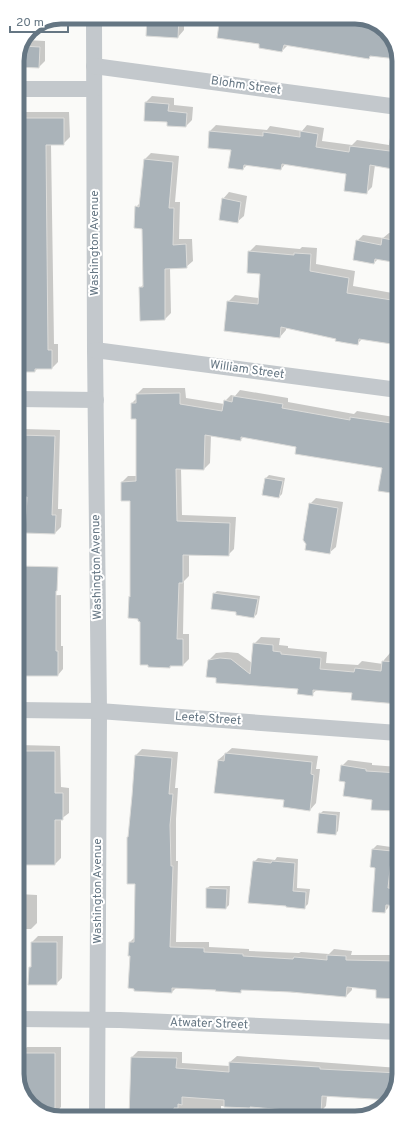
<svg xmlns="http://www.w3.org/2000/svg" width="416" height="1135" viewBox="0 0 416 1135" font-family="Overpass,sans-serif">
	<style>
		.shadow { fill: #0003 }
		.building { fill: #aab3b9; stroke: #dcdcda }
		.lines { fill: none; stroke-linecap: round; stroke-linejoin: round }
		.minor { stroke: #c3c8cc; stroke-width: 16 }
		.labels { text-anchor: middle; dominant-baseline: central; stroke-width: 4; stroke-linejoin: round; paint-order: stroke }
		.street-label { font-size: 12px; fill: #657683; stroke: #fff }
		.rim { fill: none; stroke: #657683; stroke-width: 5 }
	</style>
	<rect width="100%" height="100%" fill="#fafaf8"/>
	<g class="shadow">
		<path d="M 148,17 L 184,17 L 184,30 L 178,37 Z"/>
		<path d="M 249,17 L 358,17 L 384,28 L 397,49 L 397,58 L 372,55 L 369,58 L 288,45 L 282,51 L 261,43 Z"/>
		<path d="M 25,40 L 45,41 L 45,61 L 39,67 L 17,58 Z"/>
		<path d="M 152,96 L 174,98 L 174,105 L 193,107 L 192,120 L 186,126 L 146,102 Z"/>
		<path d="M 26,112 L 69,112 L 70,137 L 63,144 L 51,144 L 54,344 L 58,344 L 58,362 L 52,368 L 38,368 L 35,371 L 18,371 L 17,144 L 20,144 L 20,118 Z"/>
		<path d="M 216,125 L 267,130 L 270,126 L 302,131 L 307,125 L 324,128 L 322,141 L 352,145 L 357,140 L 389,145 L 390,138 L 396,132 L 398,132 L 398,169 L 375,165 L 372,187 L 366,193 L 347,173 L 286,163 L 281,169 L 247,165 L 243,169 L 232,149 L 210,131 Z"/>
		<path d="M 151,153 L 179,156 L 175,202 L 180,202 L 179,239 L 192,239 L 193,261 L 186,267 L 170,268 L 171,313 L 165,319 L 140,320 L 140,288 L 144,284 L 143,228 L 136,207 L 141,202 L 145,159 Z"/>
		<path d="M 229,192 L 247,196 L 244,216 L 237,222 L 223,199 Z"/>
		<path d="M 389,233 L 398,234 L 398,262 L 378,259 L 374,263 L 357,241 L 363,235 L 383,238 Z"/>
		<path d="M 256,245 L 300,249 L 302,247 L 317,248 L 316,264 L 355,271 L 353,286 L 398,294 L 398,344 L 363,338 L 357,344 L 337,338 L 286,327 L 286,330 L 280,337 L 228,302 L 235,295 L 259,298 L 261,273 L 249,252 Z"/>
		<path d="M 143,388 L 185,388 L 186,398 L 224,404 L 225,401 L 231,395 L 235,396 L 240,390 L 288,398 L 288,402 L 354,414 L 357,411 L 394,417 L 398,413 L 398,501 L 390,499 L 391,492 L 383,467 L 297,446 L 244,437 L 240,440 L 211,435 L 210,463 L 204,469 L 181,468 L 182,515 L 236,517 L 234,549 L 228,555 L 189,554 L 189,576 L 184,581 L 183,634 L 189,634 L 189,659 L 183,665 L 172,665 L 170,667 L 141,621 L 130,597 L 131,500 L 122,482 L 128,476 L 137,476 L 137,418 L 132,418 L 132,403 L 137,398 L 137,394 Z"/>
		<path d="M 23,429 L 60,430 L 58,509 L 62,509 L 61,527 L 55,533 L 28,496 L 24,458 L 18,458 L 18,435 Z"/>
		<path d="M 269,475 L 285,478 L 282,494 L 279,497 L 266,478 Z"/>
		<path d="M 316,498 L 343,502 L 336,547 L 329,553 L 310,504 Z"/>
		<path d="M 217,591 L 260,596 L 257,614 L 254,617 L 237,611 L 214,594 Z"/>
		<path d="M 61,595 L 61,646 L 63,646 L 63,669 L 58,675 L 18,675 L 18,597 Z"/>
		<path d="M 261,637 L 280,638 L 279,645 L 288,646 L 288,648 L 327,652 L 326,663 L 358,665 L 362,661 L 383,664 L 384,660 L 390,653 L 398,654 L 398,703 L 352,699 L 353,692 L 318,689 L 312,694 L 299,688 L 217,678 L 209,660 L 216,653 L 227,652 L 238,653 L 252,663 L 254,644 Z"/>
		<path d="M 18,745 L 60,746 L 61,787 L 69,788 L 69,813 L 61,819 L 61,858 L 55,864 L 18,864 Z"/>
		<path d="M 232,748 L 318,756 L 316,769 L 320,769 L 316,803 L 310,810 L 285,799 L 218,760 Z"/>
		<path d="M 142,749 L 178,752 L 175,788 L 178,788 L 176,819 L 176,861 L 178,861 L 176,942 L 209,942 L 209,947 L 249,949 L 249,951 L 299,953 L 301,952 L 329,954 L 334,949 L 352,951 L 351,955 L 399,955 L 399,998 L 377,989 L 352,987 L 352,990 L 346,996 L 243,989 L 240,992 L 217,989 L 177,987 L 172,992 L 131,955 L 130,942 L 135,937 L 136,884 L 133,796 L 136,755 Z"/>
		<path d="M 348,760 L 372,763 L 372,765 L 399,767 L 399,809 L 397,810 L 373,799 L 346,781 L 342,766 Z"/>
		<path d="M 323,811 L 340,812 L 338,831 L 335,834 L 320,814 Z"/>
		<path d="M 399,839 L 399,855 L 395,854 L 391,884 L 399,885 L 399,905 L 389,904 L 388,908 L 384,912 L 373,849 L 377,845 L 398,848 Z"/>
		<path d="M 277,857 L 298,859 L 297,888 L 310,889 L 308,904 L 304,908 L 254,862 L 258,858 L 275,860 Z"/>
		<path d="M 210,886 L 230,886 L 229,905 L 226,908 L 207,907 L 207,888 Z"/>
		<path d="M 18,894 L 37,895 L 37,923 L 31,929 L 18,929 Z"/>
		<path d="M 38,936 L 63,936 L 62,978 L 56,984 L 30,967 L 32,965 L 32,942 Z"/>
		<path d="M 27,1047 L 61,1047 L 61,1107 L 58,1110 L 58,1118 L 34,1109 L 19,1086 L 19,1054 L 20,1054 Z"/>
		<path d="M 138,1051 L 182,1052 L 182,1063 L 230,1066 L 230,1062 L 237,1056 L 399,1068 L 399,1074 L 390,1099 L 327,1096 L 326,1106 L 320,1112 L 251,1106 L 249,1107 L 221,1106 L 221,1117 L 130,1118 L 132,1057 Z"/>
	</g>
	<g class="building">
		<path d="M 147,17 L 179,17 L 178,38 L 146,36 Z"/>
		<path d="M 220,17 L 358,17 L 384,28 L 397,49 L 397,59 L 370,56 L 369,59 L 284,45 L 282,52 L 259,48 L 259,44 L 217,38 Z"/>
		<path d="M 22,46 L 40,47 L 39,68 L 17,67 L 17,58 Z"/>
		<path d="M 145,102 L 169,104 L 168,111 L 187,113 L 186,127 L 167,126 L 167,122 L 144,121 Z"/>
		<path d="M 19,118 L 64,118 L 64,145 L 46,145 L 48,350 L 52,350 L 52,369 L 35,369 L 35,372 L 18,372 L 17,150 L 19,150 Z"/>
		<path d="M 209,131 L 263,136 L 263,132 L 300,137 L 300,131 L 318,134 L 316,147 L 349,152 L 350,146 L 398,152 L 398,170 L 370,165 L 367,194 L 344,191 L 346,174 L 282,164 L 281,170 L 244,165 L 243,170 L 228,168 L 231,150 L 208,148 Z"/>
		<path d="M 144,159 L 173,162 L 169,208 L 174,208 L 173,245 L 186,244 L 187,268 L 165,269 L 165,320 L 140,321 L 139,287 L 143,287 L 142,229 L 134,228 L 135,206 L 139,207 Z"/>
		<path d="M 222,198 L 241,202 L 238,223 L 219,220 Z"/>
		<path d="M 382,238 L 398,241 L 398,263 L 375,259 L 374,264 L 353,260 L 356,240 L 381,245 Z"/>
		<path d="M 248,251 L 294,255 L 294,253 L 311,254 L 310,271 L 349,278 L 347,293 L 398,301 L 398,345 L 359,339 L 358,345 L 335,341 L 336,339 L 281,327 L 280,338 L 224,331 L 227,301 L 258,304 L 260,274 L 247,273 Z"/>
		<path d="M 180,393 L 180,404 L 222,411 L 224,400 L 232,402 L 233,396 L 283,404 L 282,408 L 350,420 L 350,417 L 398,424 L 398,494 L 378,491 L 382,468 L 295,454 L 296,447 L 241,437 L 241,441 L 205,435 L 204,470 L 176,469 L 177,521 L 230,523 L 229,556 L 183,555 L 183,583 L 179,583 L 177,639 L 183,639 L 183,666 L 170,666 L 170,668 L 148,667 L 148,665 L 140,665 L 140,622 L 138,621 L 138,619 L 128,618 L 129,596 L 130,597 L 130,501 L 121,501 L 121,482 L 136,481 L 136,419 L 131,419 L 131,403 L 136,403 L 136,394 Z"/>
		<path d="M 18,435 L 55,436 L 52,515 L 56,515 L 55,534 L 25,533 L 27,497 L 22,497 L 23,459 L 18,459 Z"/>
		<path d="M 265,478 L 283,481 L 279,498 L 262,495 Z"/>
		<path d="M 309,503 L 338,508 L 330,554 L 305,550 L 306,544 L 303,540 Z"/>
		<path d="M 18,566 L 58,567 L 57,591 L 56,591 L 56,651 L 58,651 L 58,676 L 18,676 Z"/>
		<path d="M 213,593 L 258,599 L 254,618 L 236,615 L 236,612 L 211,609 Z"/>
		<path d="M 253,643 L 273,645 L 273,651 L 281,652 L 281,654 L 321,658 L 320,669 L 354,672 L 355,668 L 381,671 L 382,661 L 397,662 L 398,704 L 351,700 L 352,693 L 313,690 L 313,696 L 297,694 L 298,689 L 216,683 L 216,678 L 206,677 L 208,660 L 220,658 L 231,659 L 250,674 Z"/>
		<path d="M 18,751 L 55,751 L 55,793 L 63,793 L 63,820 L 55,820 L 55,865 L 18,865 Z"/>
		<path d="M 225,753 L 312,762 L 311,774 L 314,775 L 310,811 L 283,807 L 284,800 L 214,793 L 218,760 L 224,761 Z"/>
		<path d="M 135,755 L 172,758 L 169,794 L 173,794 L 170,825 L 171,866 L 173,866 L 170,947 L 204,948 L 204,952 L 243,954 L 243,956 L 293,959 L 294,957 L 327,960 L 327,955 L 346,956 L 346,960 L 399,961 L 399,999 L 376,998 L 376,990 L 347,987 L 346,997 L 291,992 L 241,990 L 241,993 L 215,991 L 216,990 L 172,988 L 172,993 L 134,991 L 134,989 L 128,988 L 130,956 L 128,956 L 129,942 L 134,942 L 135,884 L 127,884 L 127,837 L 128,837 L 132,796 Z"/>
		<path d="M 341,765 L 366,769 L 366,771 L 399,773 L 398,811 L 371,810 L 372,800 L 343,796 L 345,782 L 339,781 Z"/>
		<path d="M 319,813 L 337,815 L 336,835 L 317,833 Z"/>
		<path d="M 372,849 L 392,851 L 388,888 L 399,889 L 399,906 L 386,905 L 385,913 L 372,912 L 375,868 L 370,867 Z"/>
		<path d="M 253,861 L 271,863 L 272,861 L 295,863 L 293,891 L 306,892 L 305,909 L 286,907 L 286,906 L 248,903 Z"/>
		<path d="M 206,888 L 227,889 L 226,909 L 206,908 Z"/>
		<path d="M 31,942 L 57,942 L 57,985 L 28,985 L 29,967 L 31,967 Z"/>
		<path d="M 19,1053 L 55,1053 L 55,1117 L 34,1109 L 19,1086 Z"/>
		<path d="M 131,1057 L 177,1058 L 176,1068 L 229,1072 L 229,1062 L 320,1067 L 320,1069 L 399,1073 L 399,1074 L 390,1100 L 322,1096 L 321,1113 L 250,1107 L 250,1108 L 224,1107 L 224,1100 L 182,1097 L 182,1105 L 178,1104 L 178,1108 L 174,1108 L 174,1117 L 129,1117 Z"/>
	</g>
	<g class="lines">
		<g class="minor">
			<path d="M 94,17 L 95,350 L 99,711 L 97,1118"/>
			<path d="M 94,66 L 398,107"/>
			<path d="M 17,89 L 94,89"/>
			<path d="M 95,350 L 398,390"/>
			<path d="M 18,399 L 96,400"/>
			<path d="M 18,710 L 99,711 L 398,733"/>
			<path d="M 18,1019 L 120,1020 L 399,1032"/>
		</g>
	</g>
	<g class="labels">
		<g class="street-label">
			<text transform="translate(246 86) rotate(8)">Blohm Street</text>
			<text transform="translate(95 243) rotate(-90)">Washington Avenue</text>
			<text transform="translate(247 370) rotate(8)">William Street</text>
			<text transform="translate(97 567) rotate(-91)">Washington Avenue</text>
			<text transform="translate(208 719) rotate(4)">Leete Street</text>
			<text transform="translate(98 891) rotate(-90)">Washington Avenue</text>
			<text transform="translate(209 1024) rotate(2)">Atwater Street</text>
		</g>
	</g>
	<path d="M0 0H416V1135H0ZM61 24H355A37 37 0 0 1 392 61V1074A37 37 0 0 1 355 1111H61A37 37 0 0 1 24 1074V61A37 37 0 0 1 61 24Z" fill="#fff" fill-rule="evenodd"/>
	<path class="rim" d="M61 24H355A37 37 0 0 1 392 61V1074A37 37 0 0 1 355 1111H61A37 37 0 0 1 24 1074V61A37 37 0 0 1 61 24Z"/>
	<path d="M10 26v6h58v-6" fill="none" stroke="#657683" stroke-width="2"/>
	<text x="16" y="26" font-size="12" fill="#657683" stroke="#ffffff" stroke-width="3" paint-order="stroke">20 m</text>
</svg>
